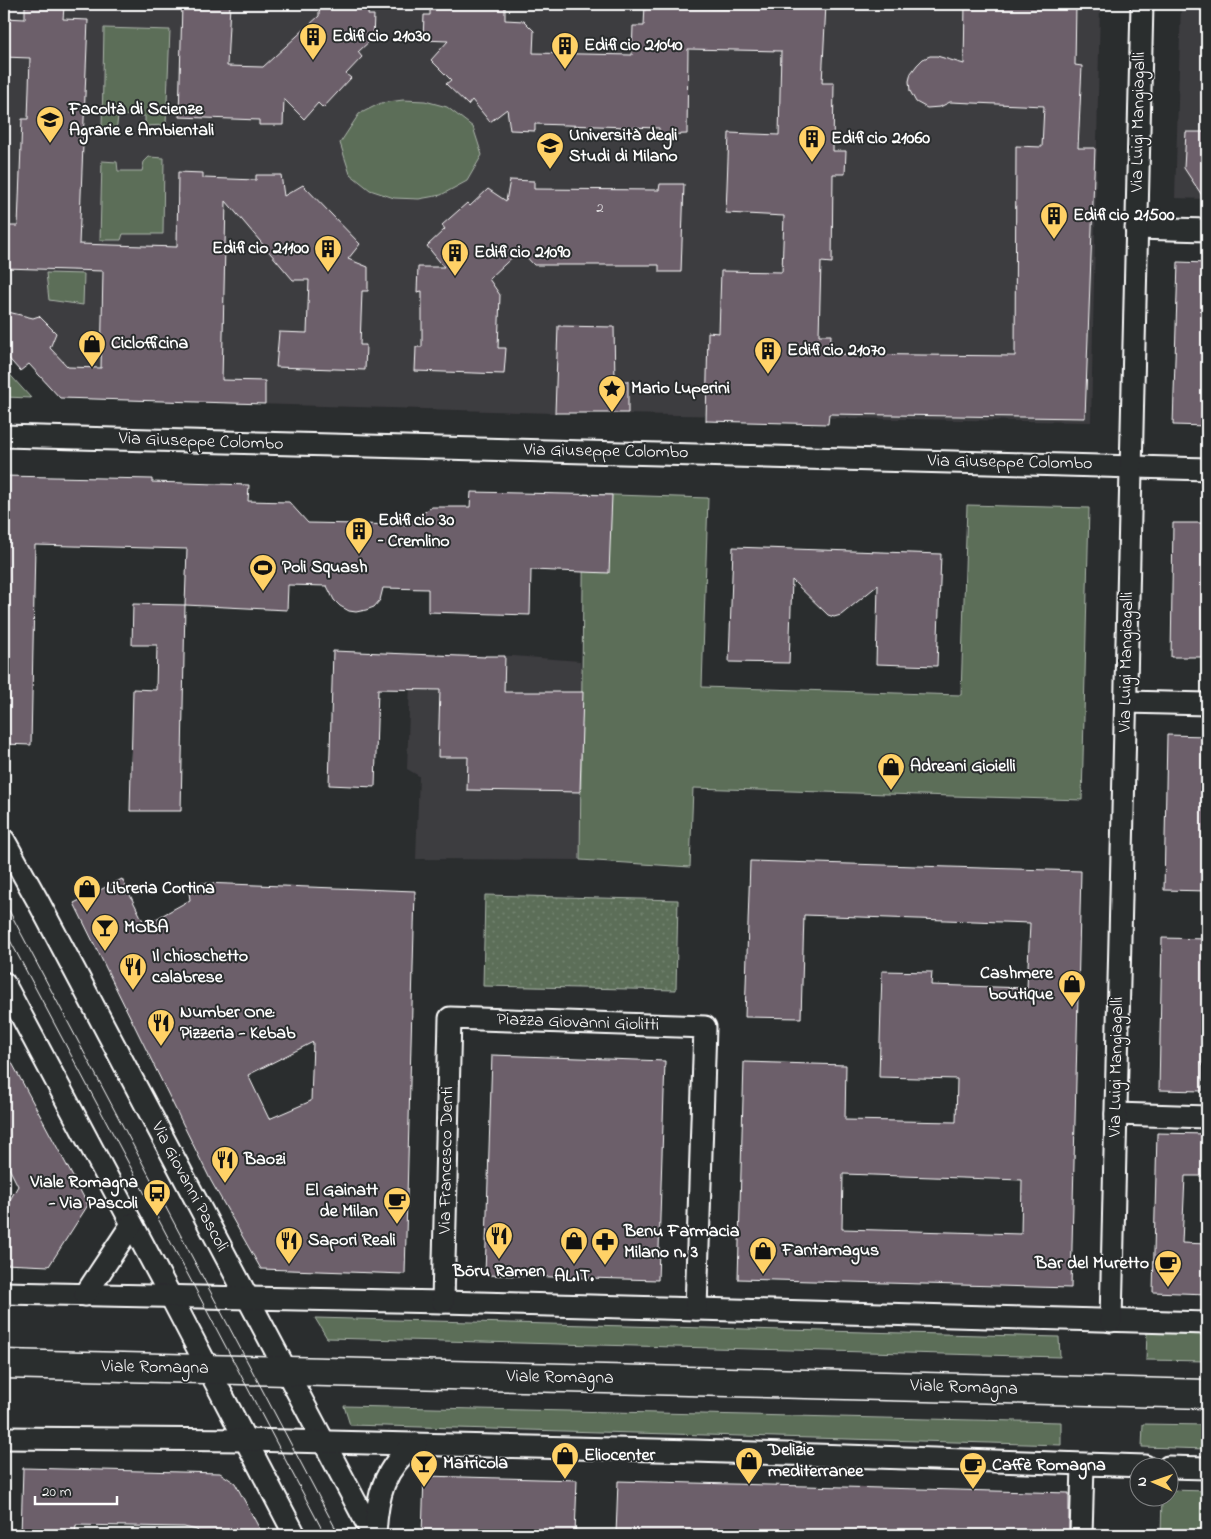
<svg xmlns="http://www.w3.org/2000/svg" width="1211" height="1539" viewBox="0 0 1211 1539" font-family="'Indie Flower',sans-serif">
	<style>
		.built { fill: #3e3c40 }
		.green { fill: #5b6e58; stroke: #adb6ac }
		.park { fill: url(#park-dots); stroke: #adb6ac }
		.building { fill: #6c5e6b; stroke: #fff; fill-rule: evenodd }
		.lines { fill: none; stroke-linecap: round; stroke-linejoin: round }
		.street-casing { stroke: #fff; stroke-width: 25 }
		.secondary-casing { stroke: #fff; stroke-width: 31 }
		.street { stroke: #2a2d2e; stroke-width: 21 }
		.secondary { stroke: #2a2d2e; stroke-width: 28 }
		.tram { stroke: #fff; stroke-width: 1 }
		.labels { text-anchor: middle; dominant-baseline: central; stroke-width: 4; stroke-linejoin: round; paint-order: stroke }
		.number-label { font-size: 15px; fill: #dad7da }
		.poi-label { font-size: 18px; font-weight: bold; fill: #fff; stroke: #2a2d2e; text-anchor: start }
		.street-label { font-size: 18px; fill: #fff; stroke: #2a2d2e }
	</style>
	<defs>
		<pattern id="park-dots" width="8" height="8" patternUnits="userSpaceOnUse" patternTransform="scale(1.25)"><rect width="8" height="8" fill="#5b6e58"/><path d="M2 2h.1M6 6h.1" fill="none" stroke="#748471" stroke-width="1.8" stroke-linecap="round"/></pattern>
	</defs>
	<rect width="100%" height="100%" fill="#2a2d2e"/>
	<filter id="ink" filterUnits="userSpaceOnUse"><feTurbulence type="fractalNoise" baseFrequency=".02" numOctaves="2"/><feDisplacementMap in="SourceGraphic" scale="10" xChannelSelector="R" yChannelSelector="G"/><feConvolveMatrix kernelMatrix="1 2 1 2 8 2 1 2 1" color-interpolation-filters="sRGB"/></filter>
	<g filter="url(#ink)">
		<g class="built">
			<path d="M 4,4 L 1100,4 L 1091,422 L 555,413 L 60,398 L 4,336 Z"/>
			<path d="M 1181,4 L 1207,4 L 1207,199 L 1175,198 Z"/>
			<path d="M 411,654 L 513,656 L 580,661 L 583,692 L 580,792 L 580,860 L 416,859 L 419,776 L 407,769 Z"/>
		</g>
		<g class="green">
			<path d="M 104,28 L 170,30 L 166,125 L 145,126 L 145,116 L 118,115 L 117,125 L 111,130 L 102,128 Z"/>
			<path d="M 403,100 L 425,101 L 447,107 L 473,127 L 482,155 L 467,181 L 441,195 L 419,199 L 394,198 L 370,190 L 350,174 L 340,143 L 359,114 L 381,103 Z"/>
			<path d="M 149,157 L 164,158 L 163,234 L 123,234 L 121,240 L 100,240 L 102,161 L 117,162 L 118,171 L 142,171 L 144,162 Z"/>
			<path d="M 46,273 L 84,274 L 83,305 L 49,300 Z"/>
			<path d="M 4,368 L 31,398 L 4,397 Z"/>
			<path d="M 584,494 L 708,498 L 702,687 L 961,695 L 967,505 L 1089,508 L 1082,800 L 693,788 L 690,867 L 580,860 Z"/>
			<path d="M 315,1318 L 1059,1337 L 1060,1357 L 327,1338 Z"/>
			<path d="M 1147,1331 L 1207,1333 L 1207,1361 L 1146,1360 Z"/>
			<path d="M 344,1406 L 1061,1422 L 1061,1445 L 350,1425 Z"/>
			<path d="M 1143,1424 L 1207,1425 L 1207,1449 L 1142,1447 Z"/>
			<path d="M 1169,1490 L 1207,1491 L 1207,1535 L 1161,1535 L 1162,1497 L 1168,1496 Z"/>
		</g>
		<path class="park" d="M 485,895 L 678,900 L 676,990 L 483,986 Z"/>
		<g class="building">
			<path d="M 182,4 L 230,4 L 227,66 L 263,67 L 319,16 L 319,4 L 369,4 L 368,15 L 374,15 L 373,38 L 358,52 L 362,57 L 346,74 L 351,78 L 323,108 L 318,103 L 304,119 L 284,99 L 283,125 L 259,125 L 259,120 L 179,117 Z"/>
			<path d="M 430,4 L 505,4 L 505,20 L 524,21 L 534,31 L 533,53 L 632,55 L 633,26 L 644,26 L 645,4 L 684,4 L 684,8 L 729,9 L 729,4 L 826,4 L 822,83 L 834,83 L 833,151 L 846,151 L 845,174 L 833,174 L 832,263 L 821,262 L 819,335 L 831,335 L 830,354 L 1015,356 L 1016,146 L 1042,147 L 1044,106 L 950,102 L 940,107 L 927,108 L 916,102 L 910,91 L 909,81 L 911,73 L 917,65 L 923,59 L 930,56 L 937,56 L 964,64 L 965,4 L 1076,4 L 1075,65 L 1082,66 L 1078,148 L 1095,148 L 1085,418 L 829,414 L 828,424 L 706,421 L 708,332 L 719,333 L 721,271 L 782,272 L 784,216 L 726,213 L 729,133 L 779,135 L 781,51 L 688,49 L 687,134 L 659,135 L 659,128 L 535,124 L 535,131 L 510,130 L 507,109 L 490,122 L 472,100 L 468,105 L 446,84 L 451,80 L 431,60 L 448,41 L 423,40 L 424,15 L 430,15 Z"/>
			<path d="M 25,6 L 64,7 L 63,19 L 88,20 L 79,244 L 177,247 L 178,172 L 203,173 L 203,178 L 256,180 L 256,175 L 281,175 L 284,196 L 303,185 L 360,244 L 348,259 L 368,267 L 368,291 L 362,291 L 360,345 L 366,345 L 365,370 L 276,367 L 279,332 L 307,333 L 309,280 L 293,280 L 226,201 L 222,380 L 265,381 L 265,404 L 60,398 L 29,364 L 20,371 L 4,353 L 4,311 L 33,318 L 39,316 L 56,333 L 50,348 L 68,367 L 101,368 L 103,271 L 4,268 L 4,226 L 18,226 L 22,119 L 28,119 L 30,58 L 4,57 L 5,18 L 25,19 Z"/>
			<path d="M 1186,132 L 1207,132 L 1207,203 L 1184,168 Z"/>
			<path d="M 510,180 L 534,181 L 534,189 L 659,190 L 660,184 L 684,184 L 681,272 L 659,272 L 659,265 L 534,265 L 520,250 L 489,279 L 500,295 L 498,348 L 506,348 L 504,374 L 415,371 L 416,347 L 422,347 L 422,291 L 417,292 L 418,267 L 444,267 L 427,246 L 445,229 L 442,225 L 467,203 L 470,206 L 488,189 L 506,201 Z"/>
			<path d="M 1178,262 L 1207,263 L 1207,426 L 1173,425 Z"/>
			<path d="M 558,326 L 614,327 L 615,381 L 628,381 L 628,413 L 555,413 Z"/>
			<path d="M 4,476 L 152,479 L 152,482 L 249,485 L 248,501 L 289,502 L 308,523 L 406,525 L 432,507 L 470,507 L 471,492 L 612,495 L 609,573 L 531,570 L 530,615 L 428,612 L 428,589 L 383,588 L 380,600 L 374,607 L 366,610 L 356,612 L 349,611 L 340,606 L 334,600 L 327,586 L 288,585 L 287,610 L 185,605 L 187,549 L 35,545 L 31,745 L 4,744 Z"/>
			<path d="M 1173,523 L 1207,523 L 1207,657 L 1171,657 Z"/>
			<path d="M 733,547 L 941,554 L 937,666 L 876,664 L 878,585 L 841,615 L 834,617 L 828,615 L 792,580 L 789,663 L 729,662 Z"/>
			<path d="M 133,604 L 185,605 L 181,811 L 130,811 L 133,689 L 156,690 L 157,645 L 132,645 Z"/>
			<path d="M 333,651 L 485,657 L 485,656 L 505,656 L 504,692 L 583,692 L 580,792 L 467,790 L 468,757 L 438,757 L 440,690 L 378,689 L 375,787 L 329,785 Z"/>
			<path d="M 1167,735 L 1207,736 L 1207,891 L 1164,890 Z"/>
			<path d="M 750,861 L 1081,871 L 1071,1288 L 738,1279 L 744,1062 L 846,1065 L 845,1120 L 956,1122 L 957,1079 L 879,1077 L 882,971 L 932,972 L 931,985 L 1027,988 L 1030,923 L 804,915 L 801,1018 L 745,1017 ZM 843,1174 L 1022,1180 L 1021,1234 L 842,1229 Z"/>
			<path d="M 122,879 L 145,925 L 190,900 L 188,886 L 203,883 L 415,891 L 405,1274 L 261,1269 L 211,1181 L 74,903 ZM 313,1042 L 311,1101 L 269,1119 L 248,1075 Z"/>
			<path d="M 1162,938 L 1207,939 L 1207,986 L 1204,986 L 1202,1091 L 1159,1090 Z"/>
			<path d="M 4,1048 L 88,1205 L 49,1266 L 4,1264 L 4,1210 L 18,1186 L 4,1158 Z"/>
			<path d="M 492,1055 L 665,1061 L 658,1280 L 485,1275 Z"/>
			<path d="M 1157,1133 L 1207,1134 L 1207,1176 L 1185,1176 L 1182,1243 L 1207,1244 L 1207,1294 L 1153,1292 Z"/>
			<path d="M 23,1468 L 220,1473 L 235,1483 L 263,1535 L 200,1535 L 197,1530 L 184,1527 L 76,1525 L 75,1535 L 21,1535 Z"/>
			<path d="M 424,1476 L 577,1480 L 575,1535 L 527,1535 L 527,1531 L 479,1529 L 479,1535 L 422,1535 Z"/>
			<path d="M 618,1481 L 1069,1493 L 1069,1535 L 616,1535 Z"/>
		</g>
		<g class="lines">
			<defs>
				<g id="street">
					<path d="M 1136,228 L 1207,230"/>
					<path d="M 4,436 L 1207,469"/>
					<path d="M 1126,702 L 1207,704"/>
					<path d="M 4,840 L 39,903 L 373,1535"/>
					<path d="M 4,983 L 171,1297 L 295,1535"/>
					<path d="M 1116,1114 L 1207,1117"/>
					<path d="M 4,1293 L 443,1302 L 1207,1323"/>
					<path d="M 85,1295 L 132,1224"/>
					<path d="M 443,1302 L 450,1018 L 705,1027 L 696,1309"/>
					<path d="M 1111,1321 L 1142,4"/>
					<path d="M 4,1438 L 245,1440 L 695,1451 L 1145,1466"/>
					<path d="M 1168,1467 L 1207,1468"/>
					<path d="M 375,1535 C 377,1498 383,1467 416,1444"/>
					<path d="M 1081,1535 L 1083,1465"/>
				</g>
				<path id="secondary" d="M 4,1364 L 1207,1394"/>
			</defs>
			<use href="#street" class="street-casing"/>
			<use href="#secondary" class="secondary-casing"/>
			<use href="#street" class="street"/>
			<use href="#secondary" class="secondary"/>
			<g class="tram">
				<path d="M 4,901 L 339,1535"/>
				<path d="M 4,929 L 187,1273 L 325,1535"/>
			</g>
		</g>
	</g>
	<defs>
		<symbol id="building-pin" viewBox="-11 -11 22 30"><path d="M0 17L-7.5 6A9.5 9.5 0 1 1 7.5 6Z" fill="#ffd166" stroke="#2a2d2e"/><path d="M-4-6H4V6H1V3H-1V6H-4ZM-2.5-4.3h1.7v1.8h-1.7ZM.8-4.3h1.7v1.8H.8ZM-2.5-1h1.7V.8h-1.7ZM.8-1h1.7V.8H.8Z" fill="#111"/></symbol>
		<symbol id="university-pin" viewBox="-11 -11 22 30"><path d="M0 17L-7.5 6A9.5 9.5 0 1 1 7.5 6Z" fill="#ffd166" stroke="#2a2d2e"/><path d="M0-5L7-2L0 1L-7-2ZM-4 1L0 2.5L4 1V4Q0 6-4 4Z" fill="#111"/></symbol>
		<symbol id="shop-pin" viewBox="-11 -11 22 30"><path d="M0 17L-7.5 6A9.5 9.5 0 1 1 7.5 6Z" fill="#ffd166" stroke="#2a2d2e"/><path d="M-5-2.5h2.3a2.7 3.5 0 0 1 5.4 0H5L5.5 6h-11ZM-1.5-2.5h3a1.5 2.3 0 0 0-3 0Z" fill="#111"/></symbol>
		<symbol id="sight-pin" viewBox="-11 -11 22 30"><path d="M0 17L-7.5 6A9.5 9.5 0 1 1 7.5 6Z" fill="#ffd166" stroke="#2a2d2e"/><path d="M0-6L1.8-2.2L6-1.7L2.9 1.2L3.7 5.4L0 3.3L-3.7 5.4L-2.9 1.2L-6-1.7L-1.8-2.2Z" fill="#111"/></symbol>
		<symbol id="stadium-pin" viewBox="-11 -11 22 30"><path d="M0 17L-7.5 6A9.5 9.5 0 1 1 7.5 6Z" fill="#ffd166" stroke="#2a2d2e"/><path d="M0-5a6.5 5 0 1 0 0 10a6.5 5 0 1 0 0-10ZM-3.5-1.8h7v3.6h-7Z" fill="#111"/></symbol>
		<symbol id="bar-pin" viewBox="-11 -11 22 30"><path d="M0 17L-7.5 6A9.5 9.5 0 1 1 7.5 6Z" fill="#ffd166" stroke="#2a2d2e"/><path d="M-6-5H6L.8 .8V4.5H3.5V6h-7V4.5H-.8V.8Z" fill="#111"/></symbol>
		<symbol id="restaurant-pin" viewBox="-11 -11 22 30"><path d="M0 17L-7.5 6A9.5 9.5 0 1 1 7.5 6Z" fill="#ffd166" stroke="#2a2d2e"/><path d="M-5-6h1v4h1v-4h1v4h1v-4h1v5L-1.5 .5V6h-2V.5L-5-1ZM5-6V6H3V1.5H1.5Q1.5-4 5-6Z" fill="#111"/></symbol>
		<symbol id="bus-pin" viewBox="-11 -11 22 30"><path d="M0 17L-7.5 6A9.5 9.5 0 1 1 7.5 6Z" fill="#ffd166" stroke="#2a2d2e"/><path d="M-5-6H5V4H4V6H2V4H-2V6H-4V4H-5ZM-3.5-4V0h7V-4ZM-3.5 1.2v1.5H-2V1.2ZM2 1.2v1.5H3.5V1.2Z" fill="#111"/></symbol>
		<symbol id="cafe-pin" viewBox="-11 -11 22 30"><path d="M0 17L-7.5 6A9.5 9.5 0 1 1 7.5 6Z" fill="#ffd166" stroke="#2a2d2e"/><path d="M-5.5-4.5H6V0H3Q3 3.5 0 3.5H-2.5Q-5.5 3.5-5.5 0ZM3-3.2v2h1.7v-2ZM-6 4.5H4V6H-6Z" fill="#111"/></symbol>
		<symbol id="pharmacy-pin" viewBox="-11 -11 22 30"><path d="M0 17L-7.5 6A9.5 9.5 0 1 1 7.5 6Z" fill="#ffd166" stroke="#2a2d2e"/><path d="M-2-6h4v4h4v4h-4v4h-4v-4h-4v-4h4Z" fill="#111"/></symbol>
	</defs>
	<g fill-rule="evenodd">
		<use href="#building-pin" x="297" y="21" width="32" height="43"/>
		<use href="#building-pin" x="549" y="30" width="32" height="43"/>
		<use href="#university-pin" x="34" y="104" width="32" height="43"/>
		<use href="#building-pin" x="796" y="123" width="32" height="43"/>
		<use href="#university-pin" x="534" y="130" width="32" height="43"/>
		<use href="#building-pin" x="1038" y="200" width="32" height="43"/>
		<use href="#building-pin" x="312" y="233" width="32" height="43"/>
		<use href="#building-pin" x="439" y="237" width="32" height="43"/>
		<use href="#shop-pin" x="76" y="328" width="32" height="43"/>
		<use href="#building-pin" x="752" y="335" width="32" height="43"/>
		<use href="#sight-pin" x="596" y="373" width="32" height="43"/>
		<use href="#building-pin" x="343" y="515" width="32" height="43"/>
		<use href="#stadium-pin" x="247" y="552" width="32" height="43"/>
		<use href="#shop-pin" x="875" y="751" width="32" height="43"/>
		<use href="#shop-pin" x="71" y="873" width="32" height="43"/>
		<use href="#bar-pin" x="89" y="912" width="32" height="43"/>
		<use href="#restaurant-pin" x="117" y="951" width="32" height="43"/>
		<use href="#shop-pin" x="1056" y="968" width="32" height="43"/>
		<use href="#restaurant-pin" x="145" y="1007" width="32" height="43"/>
		<use href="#restaurant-pin" x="209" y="1144" width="32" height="43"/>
		<use href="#bus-pin" x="141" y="1177" width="32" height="43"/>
		<use href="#cafe-pin" x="381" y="1185" width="32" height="43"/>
		<use href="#restaurant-pin" x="483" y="1220" width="32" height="43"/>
		<use href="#restaurant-pin" x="273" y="1225" width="32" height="43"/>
		<use href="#shop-pin" x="558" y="1225" width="32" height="43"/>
		<use href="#pharmacy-pin" x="589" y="1226" width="32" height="43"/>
		<use href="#shop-pin" x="747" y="1235" width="32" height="43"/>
		<use href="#cafe-pin" x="1152" y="1248" width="32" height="43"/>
		<use href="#shop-pin" x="549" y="1440" width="32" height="43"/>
		<use href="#shop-pin" x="733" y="1445" width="32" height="43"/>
		<use href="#bar-pin" x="408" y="1448" width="32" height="43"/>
		<use href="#cafe-pin" x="957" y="1450" width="32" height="43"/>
	</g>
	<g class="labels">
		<g class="number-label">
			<text x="600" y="208">2</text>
		</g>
		<g class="poi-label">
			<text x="332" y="37">Edificio 21030</text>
			<text x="584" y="46">Edificio 21040</text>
			<text x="69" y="110">Facoltà di Scienze<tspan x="69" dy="21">Agrarie e Ambientali</tspan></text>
			<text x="569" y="136">Università degli<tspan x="569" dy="21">Studi di Milano</tspan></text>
			<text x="831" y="139">Edificio 21060</text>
			<text x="1073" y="216">Edificio 21500</text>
			<text x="309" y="249" text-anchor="end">Edificio 21100</text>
			<text x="474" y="253">Edificio 21090</text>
			<text x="111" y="344">Ciclofficina</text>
			<text x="787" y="351">Edificio 21070</text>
			<text x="631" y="389">Mario Luperini</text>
			<text x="378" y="521">Edificio 30<tspan x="378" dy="21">– Cremlino</tspan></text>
			<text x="282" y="568">Poli Squash</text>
			<text x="910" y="767">Adreani Gioielli</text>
			<text x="106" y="889">Libreria Cortina</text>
			<text x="124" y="928">MOBA</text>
			<text x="152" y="957">Il chioschetto<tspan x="152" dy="21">calabrese</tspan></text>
			<text x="1053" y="974" text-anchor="end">Cashmere<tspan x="1053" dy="21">boutique</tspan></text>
			<text x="180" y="1013">Number One:<tspan x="180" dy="21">Pizzeria - Kebab</tspan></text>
			<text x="244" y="1160">Baozi</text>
			<text x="138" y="1183" text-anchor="end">Viale Romagna<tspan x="138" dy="21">- Via Pascoli</tspan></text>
			<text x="378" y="1191" text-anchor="end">El Gainatt<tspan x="378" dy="21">de Milan</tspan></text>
			<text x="624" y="1232">Benu Farmacia<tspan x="624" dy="21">Milano n. 3</tspan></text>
			<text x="308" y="1241">Sapori Reali</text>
			<text x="782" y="1251">Fantamagus</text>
			<text x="1149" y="1264" text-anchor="end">Bar del Muretto</text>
			<text x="499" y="1272" text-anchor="middle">Bōru Ramen</text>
			<text x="574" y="1277" text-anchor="middle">AL.IT.</text>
			<text x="768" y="1451">Delizie<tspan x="768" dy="21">mediterranee</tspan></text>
			<text x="584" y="1456">Eliocenter</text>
			<text x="443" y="1464">Matricola</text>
			<text x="992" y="1466">Caffè Romagna</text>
		</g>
		<g class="street-label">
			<text transform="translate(1139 122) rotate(-89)">Via Luigi Mangiagalli</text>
			<text transform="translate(201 442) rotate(2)">Via Giuseppe Colombo</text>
			<text transform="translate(606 452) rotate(1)">Via Giuseppe Colombo</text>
			<text transform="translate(1010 463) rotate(1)">Via Giuseppe Colombo</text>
			<text transform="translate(1127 662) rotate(-89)">Via Luigi Mangiagalli</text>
			<text transform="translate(578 1023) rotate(2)">Piazza Giovanni Giolitti</text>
			<text transform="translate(1117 1067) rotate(-89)">Via Luigi Mangiagalli</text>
			<text transform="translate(447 1160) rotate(-89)">Via Francesco Denti</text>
			<text transform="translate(189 1187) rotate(62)">Via Giovanni Pascoli</text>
			<text transform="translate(155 1368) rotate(1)">Viale Romagna</text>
			<text transform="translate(560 1378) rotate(1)">Viale Romagna</text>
			<text transform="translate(964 1388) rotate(2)">Viale Romagna</text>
		</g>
	</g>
	<rect width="1211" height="1539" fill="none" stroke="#2a2d2e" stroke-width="20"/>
	<rect x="10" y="10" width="1191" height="1519" fill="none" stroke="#fff" stroke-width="2" filter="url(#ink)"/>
	<g transform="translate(1154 1482) rotate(272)"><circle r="24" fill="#2a2d2e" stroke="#7f8182"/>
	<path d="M0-4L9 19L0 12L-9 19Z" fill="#ffd166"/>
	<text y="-8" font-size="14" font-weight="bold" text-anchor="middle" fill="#ffffff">N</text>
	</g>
	<path d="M35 1496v8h82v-8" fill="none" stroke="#ffffff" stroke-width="2.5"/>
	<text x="42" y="1496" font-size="15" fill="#ffffff" stroke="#2a2d2e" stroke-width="4" paint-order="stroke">20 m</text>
</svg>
